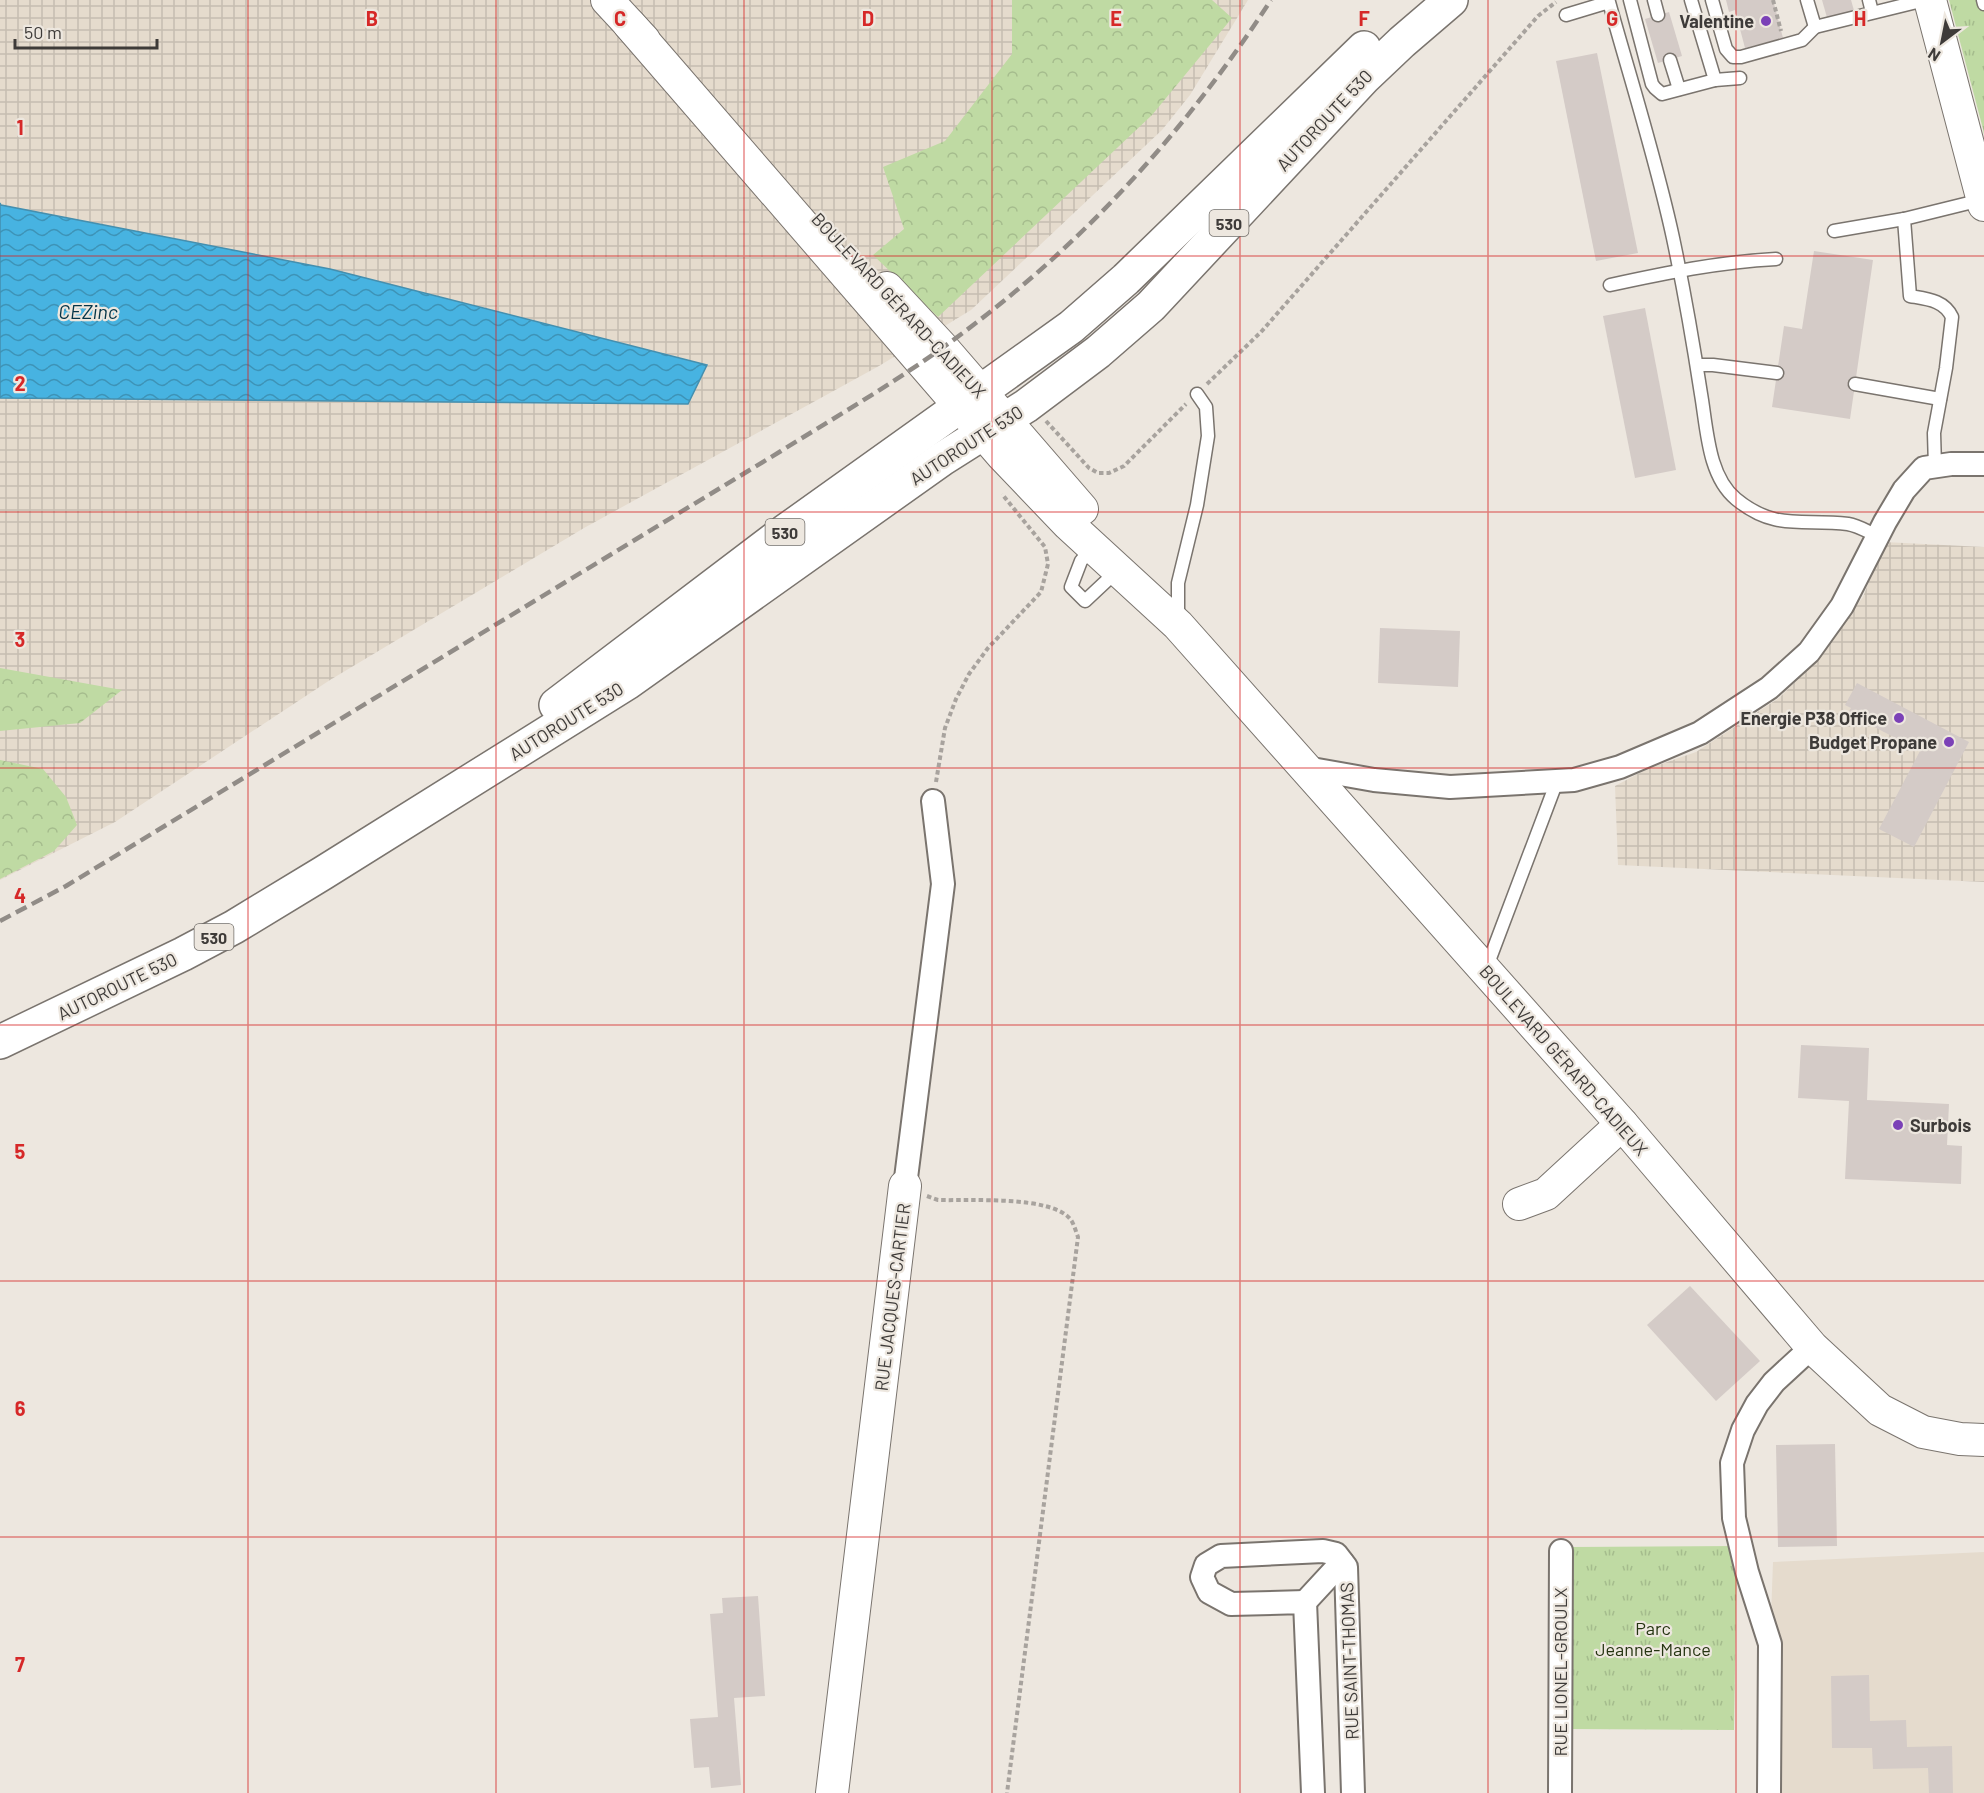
<svg xmlns="http://www.w3.org/2000/svg" width="1984" height="1793" viewBox="0 0 1984 1793" font-family="Barlow,sans-serif">
	<style>
		.built { fill: #e5dbcd }
		.industrial { fill: url(#industrial-grid) }
		.forest { fill: url(#forest-crowns) }
		.park { fill: url(#park-tufts) }
		.water { fill: url(#water-waves); stroke: #448faf; stroke-width: 1.5 }
		.building { fill: #d4cbc7 }
		.lines { fill: none; stroke-linecap: round; stroke-linejoin: round }
		.lane-casing { stroke: #7a746e; stroke-width: 15 }
		.street-casing { stroke: #7a746e; stroke-width: 26 }
		.secondary-casing { stroke: #7a746e; stroke-width: 34 }
		.highway-casing { stroke: #7a746e; stroke-width: 36 }
		.path { stroke: #a8a39e; stroke-width: 4; stroke-dasharray: 4.5 3; stroke-linecap: butt }
		.lane { stroke: #fff; stroke-width: 12 }
		.street { stroke: #fff; stroke-width: 22 }
		.secondary { stroke: #fff; stroke-width: 32 }
		.highway { stroke: #fff; stroke-width: 33 }
		.rail { stroke: #918c87; stroke-width: 4.5; stroke-dasharray: 12 6; stroke-linecap: butt }
		.grid { fill: none; stroke: #d62828; stroke-width: 1.5; stroke-opacity: 0.55 }
		.poi-dot { fill: #7b41b7; stroke: #ede7df; stroke-width: 2 }
		.labels { text-anchor: middle; dominant-baseline: central; stroke-width: 4.5; stroke-linejoin: round; paint-order: stroke }
		.shield { fill: #ede7df; stroke: #726f6b; stroke-width: 1.5 }
		.shield-label { font-size: 16px; font-weight: bold; fill: #3e3b39 }
		.poi-label { font-size: 18px; font-weight: bold; fill: #3e3b39; stroke: #ede7df; text-anchor: end }
		.street-label { font-size: 18px; fill: #3e3b39; stroke: #ede7df }
		.park-label { font-size: 18px; fill: #253411; stroke: #ede7df }
		.water-label { font-size: 20px; font-style: italic; fill: #043548; stroke: #ede7df }
		.grid-label { font-size: 20px; text-anchor: middle; font-weight: bold; fill: #d62828; stroke: #ede7df; stroke-width: 4.5; stroke-linejoin: round; paint-order: stroke }
	</style>
	<defs>
		<pattern id="industrial-grid" width="8" height="8" patternUnits="userSpaceOnUse" patternTransform="scale(1.5)"><rect width="8" height="8" fill="#e5dbcd"/><path d="M0 4h8M4 0v8" fill="none" stroke="#c6bdb1"/></pattern>
		<pattern id="forest-crowns" width="20" height="18" patternUnits="userSpaceOnUse" patternTransform="scale(1.5)"><rect width="20" height="18" fill="#bfdaa3"/><path d="M2 6a3 3 0 1 1 6 0M12 15a3 3 0 1 1 6 0" fill="none" stroke="#a5bc8d"/></pattern>
		<pattern id="park-tufts" width="24" height="20" patternUnits="userSpaceOnUse" patternTransform="scale(1.5)"><rect width="24" height="20" fill="#bfdaa3"/><path d="M3 7l-1-3M5 7V3M7 7l1-3M15 17l-1-3M17 17v-4M19 17l1-3" fill="none" stroke="#a5bc8d"/></pattern>
		<pattern id="water-waves" width="16" height="10" patternUnits="userSpaceOnUse" patternTransform="scale(1.5)"><rect width="16" height="10" fill="#47b3e1"/><path d="M0 5q4-4 8 0t8 0" fill="none" stroke="#3d93b7"/></pattern>
	</defs>
	<rect width="100%" height="100%" fill="#ede7df"/>
	<path class="built" d="M 1984,1552 L 1984,1793 L 1769,1793 L 1770,1644 L 1773,1562 Z"/>
	<g class="industrial">
		<path d="M 0,0 L 1248,0 L 1190,95 L 1162,130 L 971,310 L 879,366 L 584,528 L 330,680 L 115,822 L 0,880 Z"/>
		<path d="M 1884,542 L 1984,547 L 1984,882 L 1618,865 L 1615,786 L 1647,769 L 1696,752 L 1779,698 L 1815,662 L 1863,597 Z"/>
	</g>
	<g class="forest">
		<path d="M 1012,0 L 1212,0 L 1232,18 L 1152,115 L 938,317 L 873,255 L 904,229 L 883,167 L 945,141 L 1012,54 Z"/>
		<path d="M 0,668 L 122,690 L 80,723 L 0,731 Z"/>
		<path d="M 0,760 L 43,769 L 66,797 L 77,825 L 54,851 L 0,879 Z"/>
	</g>
	<g class="park">
		<path d="M 1949,0 L 1984,0 L 1984,135 L 1983,129 Z"/>
		<path d="M 1737,1546 L 1734,1730 L 1570,1729 L 1571,1547 Z"/>
	</g>
	<path class="water" d="M 0,203 L 1,205 L 330,269 L 707,365 L 688,404 L 0,398 Z"/>
	<g class="building">
		<path d="M 1726,0 L 1773,0 L 1783,38 L 1745,48 L 1735,10 L 1729,12 Z"/>
		<path d="M 1822,0 L 1851,0 L 1855,14 L 1828,21 Z"/>
		<path d="M 1669,12 L 1682,56 L 1658,63 L 1645,19 Z"/>
		<path d="M 1597,53 L 1638,253 L 1596,261 L 1556,61 Z"/>
		<path d="M 1814,251 L 1873,260 L 1850,419 L 1772,407 L 1784,326 L 1802,329 Z"/>
		<path d="M 1645,308 L 1676,470 L 1635,478 L 1603,316 Z"/>
		<path d="M 1380,628 L 1460,631 L 1458,687 L 1378,683 Z"/>
		<path d="M 1857,683 L 1969,742 L 1914,847 L 1879,829 L 1920,751 L 1848,713 L 1851,708 L 1845,705 Z"/>
		<path d="M 1801,1045 L 1869,1048 L 1867,1100 L 1949,1104 L 1947,1145 L 1962,1146 L 1961,1184 L 1845,1179 L 1849,1101 L 1798,1098 Z"/>
		<path d="M 1690,1286 L 1760,1361 L 1716,1401 L 1647,1325 Z"/>
		<path d="M 1835,1444 L 1837,1546 L 1778,1547 L 1776,1445 Z"/>
		<path d="M 758,1596 L 765,1696 L 734,1698 L 741,1785 L 711,1788 L 709,1767 L 694,1768 L 690,1719 L 718,1717 L 710,1614 L 723,1613 L 722,1598 Z"/>
		<path d="M 1869,1675 L 1870,1721 L 1906,1720 L 1907,1747 L 1952,1746 L 1953,1793 L 1929,1793 L 1928,1768 L 1873,1769 L 1872,1748 L 1832,1748 L 1831,1676 Z"/>
	</g>
	<g class="lines">
		<defs>
			<g id="lane">
				<path d="M 1630,0 L 1652,84 L 1655,88 L 1662,94 L 1715,80 L 1691,0"/>
				<path d="M 1654,0 L 1658,15"/>
				<path d="M 1712,0 L 1726,49 L 1733,57 L 1741,57 L 1802,40 L 1815,27"/>
				<path d="M 1807,0 L 1815,27 L 1925,0"/>
				<path d="M 1869,0 L 1872,12"/>
				<path d="M 1983,0 L 1984,4"/>
				<path d="M 1566,15 L 1609,2 C 1631,81 1656,159 1673,238 C 1684,290 1693,342 1701,394 C 1707,429 1708,476 1736,499 C 1776,532 1804,518 1848,524 C 1859,526 1868,532 1878,536"/>
				<path d="M 1670,60 L 1679,89"/>
				<path d="M 1715,80 L 1740,78"/>
				<path d="M 1834,231 L 1904,219"/>
				<path d="M 1610,285 C 1665,273 1719,262 1776,259"/>
				<path d="M 1697,365 L 1713,365 L 1777,373"/>
				<path d="M 1855,384 L 1940,399"/>
				<path d="M 1935,467 L 1934,433 L 1946,368 L 1952,317 C 1944,300 1927,299 1910,296 L 1904,219 L 1981,200"/>
				<path d="M 1092,548 L 1081,561 L 1071,587 L 1085,601 L 1117,571"/>
				<path d="M 1178,618 L 1178,583 L 1197,505 L 1208,436 L 1206,407 L 1197,394"/>
				<path d="M 1486,969 L 1557,781"/>
			</g>
			<g id="street">
				<path d="M 1306,768 L 1374,780 L 1450,787 L 1574,780 L 1620,767 L 1700,733 L 1769,688 L 1809,652 L 1842,606 L 1885,522 L 1904,490 L 1924,468 L 1951,464 L 1984,464"/>
				<path d="M 905,1186 L 943,884 L 933,801"/>
				<path d="M 1305,1602 L 1342,1562"/>
				<path d="M 1313,1793 L 1305,1602 L 1231,1604 L 1209,1592 L 1202,1577 L 1206,1565 L 1221,1556 L 1323,1551 L 1336,1554 L 1346,1567 L 1353,1793"/>
				<path d="M 1560,1793 L 1561,1551"/>
				<path d="M 1769,1793 L 1770,1644 L 1747,1572 L 1734,1518 L 1732,1463 L 1743,1430 L 1757,1404 L 1774,1382 L 1812,1347"/>
			</g>
			<g id="secondary">
				<path d="M 607,0 L 644,40"/>
				<path d="M 1930,0 L 1984,205"/>
				<path d="M 629,24 L 1003,456 L 1068,524 L 1178,625 L 1622,1124 L 1812,1347 L 1880,1410 L 1923,1432 L 1960,1439 L 1984,1440"/>
				<path d="M 887,288 L 942,347 L 1082,509"/>
				<path d="M 1519,1204 L 1546,1194 L 1622,1124"/>
				<path d="M 832,1793 L 905,1186"/>
			</g>
			<g id="highway">
				<path d="M 556,705 L 784,532 L 1071,327 L 1126,279 L 1364,48"/>
				<path d="M 0,1042 L 183,954 L 234,927 L 323,873 L 627,683 L 942,459 L 1026,406 L 1098,352 L 1151,306 L 1364,78 L 1402,42 L 1451,0"/>
			</g>
		</defs>
		<use href="#lane" class="lane-casing"/>
		<use href="#street" class="street-casing"/>
		<use href="#secondary" class="secondary-casing"/>
		<use href="#highway" class="highway-casing"/>
		<g class="path">
			<path d="M 1773,0 L 1781,31"/>
			<path d="M 1207,384 L 1261,332 L 1538,16 L 1556,2"/>
			<path d="M 1046,421 L 1089,468 L 1098,473 L 1109,473 L 1124,466 L 1186,404"/>
			<path d="M 936,782 L 945,728 L 956,699 L 969,674 L 988,648 L 1041,592 L 1048,564 L 1045,547 L 1002,494"/>
			<path d="M 927,1196 L 938,1200 C 967,1201 1053,1195 1071,1220 C 1074,1224 1076,1232 1078,1237 L 1007,1793"/>
		</g>
		<use href="#lane" class="lane"/>
		<use href="#street" class="street"/>
		<use href="#secondary" class="secondary"/>
		<use href="#highway" class="highway"/>
		<path class="rail" d="M 0,921 L 66,886 L 781,451 C 842,413 906,376 964,332 C 1087,240 1187,129 1271,0"/>
	</g>
	<path class="grid" d="M 248,0 L 248,1793M 496,0 L 496,1793M 744,0 L 744,1793M 992,0 L 992,1793M 1240,0 L 1240,1793M 1488,0 L 1488,1793M 1736,0 L 1736,1793M 0,256 L 1984,256M 0,512 L 1984,512M 0,768 L 1984,768M 0,1025 L 1984,1025M 0,1281 L 1984,1281M 0,1537 L 1984,1537"/>
	<g class="poi-dot">
		<circle cx="1766" cy="21" r="6"/>
		<circle cx="1899" cy="718" r="6"/>
		<circle cx="1949" cy="742" r="6"/>
		<circle cx="1898" cy="1125" r="6"/>
	</g>
	<g class="labels">
		<g class="shield">
			<rect x="1209.5" y="210" width="39" height="26" rx="4.5"/>
			<rect x="765.5" y="519" width="39" height="26" rx="4.5"/>
			<rect x="194.5" y="924" width="39" height="26" rx="4.5"/>
		</g>
		<g class="shield-label">
			<text x="1229" y="223">530</text>
			<text x="785" y="532">530</text>
			<text x="214" y="937">530</text>
		</g>
		<g class="poi-label">
			<text x="1754" y="21">Valentine</text>
			<text x="1887" y="718">Energie P38 Office</text>
			<text x="1937" y="742">Budget Propane</text>
			<text x="1910" y="1125" text-anchor="start">Surbois</text>
		</g>
		<g class="street-label">
			<text transform="translate(1324 120) rotate(-47)">AUTOROUTE 530</text>
			<text transform="translate(899 305) rotate(47)">BOULEVARD GÉRARD-CADIEUX</text>
			<text transform="translate(966 445) rotate(-33)">AUTOROUTE 530</text>
			<text transform="translate(566 721) rotate(-32)">AUTOROUTE 530</text>
			<text transform="translate(117 986) rotate(-26)">AUTOROUTE 530</text>
			<text transform="translate(1564 1060) rotate(49)">BOULEVARD GÉRARD-CADIEUX</text>
			<text transform="translate(892 1297) rotate(-83)">RUE JACQUES-CARTIER</text>
			<text transform="translate(1349 1661) rotate(-92)">RUE SAINT-THOMAS</text>
			<text transform="translate(1560 1672) rotate(-90)">RUE LIONEL-GROULX</text>
		</g>
		<g class="park-label">
			<text x="1653" y="1628">Parc<tspan x="1653" dy="21">Jeanne-Mance</tspan></text>
		</g>
		<g class="water-label">
			<text x="88" y="311">CEZinc</text>
		</g>
	</g>
	<g class="grid-label">
		<text x="372" y="26">B</text>
		<text x="620" y="26">C</text>
		<text x="868" y="26">D</text>
		<text x="1116" y="26">E</text>
		<text x="1364" y="26">F</text>
		<text x="1612" y="26">G</text>
		<text x="1860" y="26">H</text>
		<text x="20" y="135">1</text>
		<text x="20" y="391">2</text>
		<text x="20" y="647">3</text>
		<text x="20" y="903">4</text>
		<text x="20" y="1159">5</text>
		<text x="20" y="1416">6</text>
		<text x="20" y="1672">7</text>
	</g>
	<g transform="translate(1942 42) rotate(212)" stroke="#ede7df" stroke-width="4.5" paint-order="stroke">
	<path d="M0-4.5L10 22L0 15L-10 22Z" fill="#3e3b39"/>
	<text y="-9" font-size="16" font-weight="bold" text-anchor="middle" fill="#3e3b39">N</text>
	</g>
	<path d="M15 39v9h142v-9" fill="none" stroke="#3e3b39" stroke-width="3"/>
	<text x="24" y="39" font-size="18" fill="#3e3b39" stroke="#ede7df" stroke-width="4.5" paint-order="stroke">50 m</text>
</svg>
